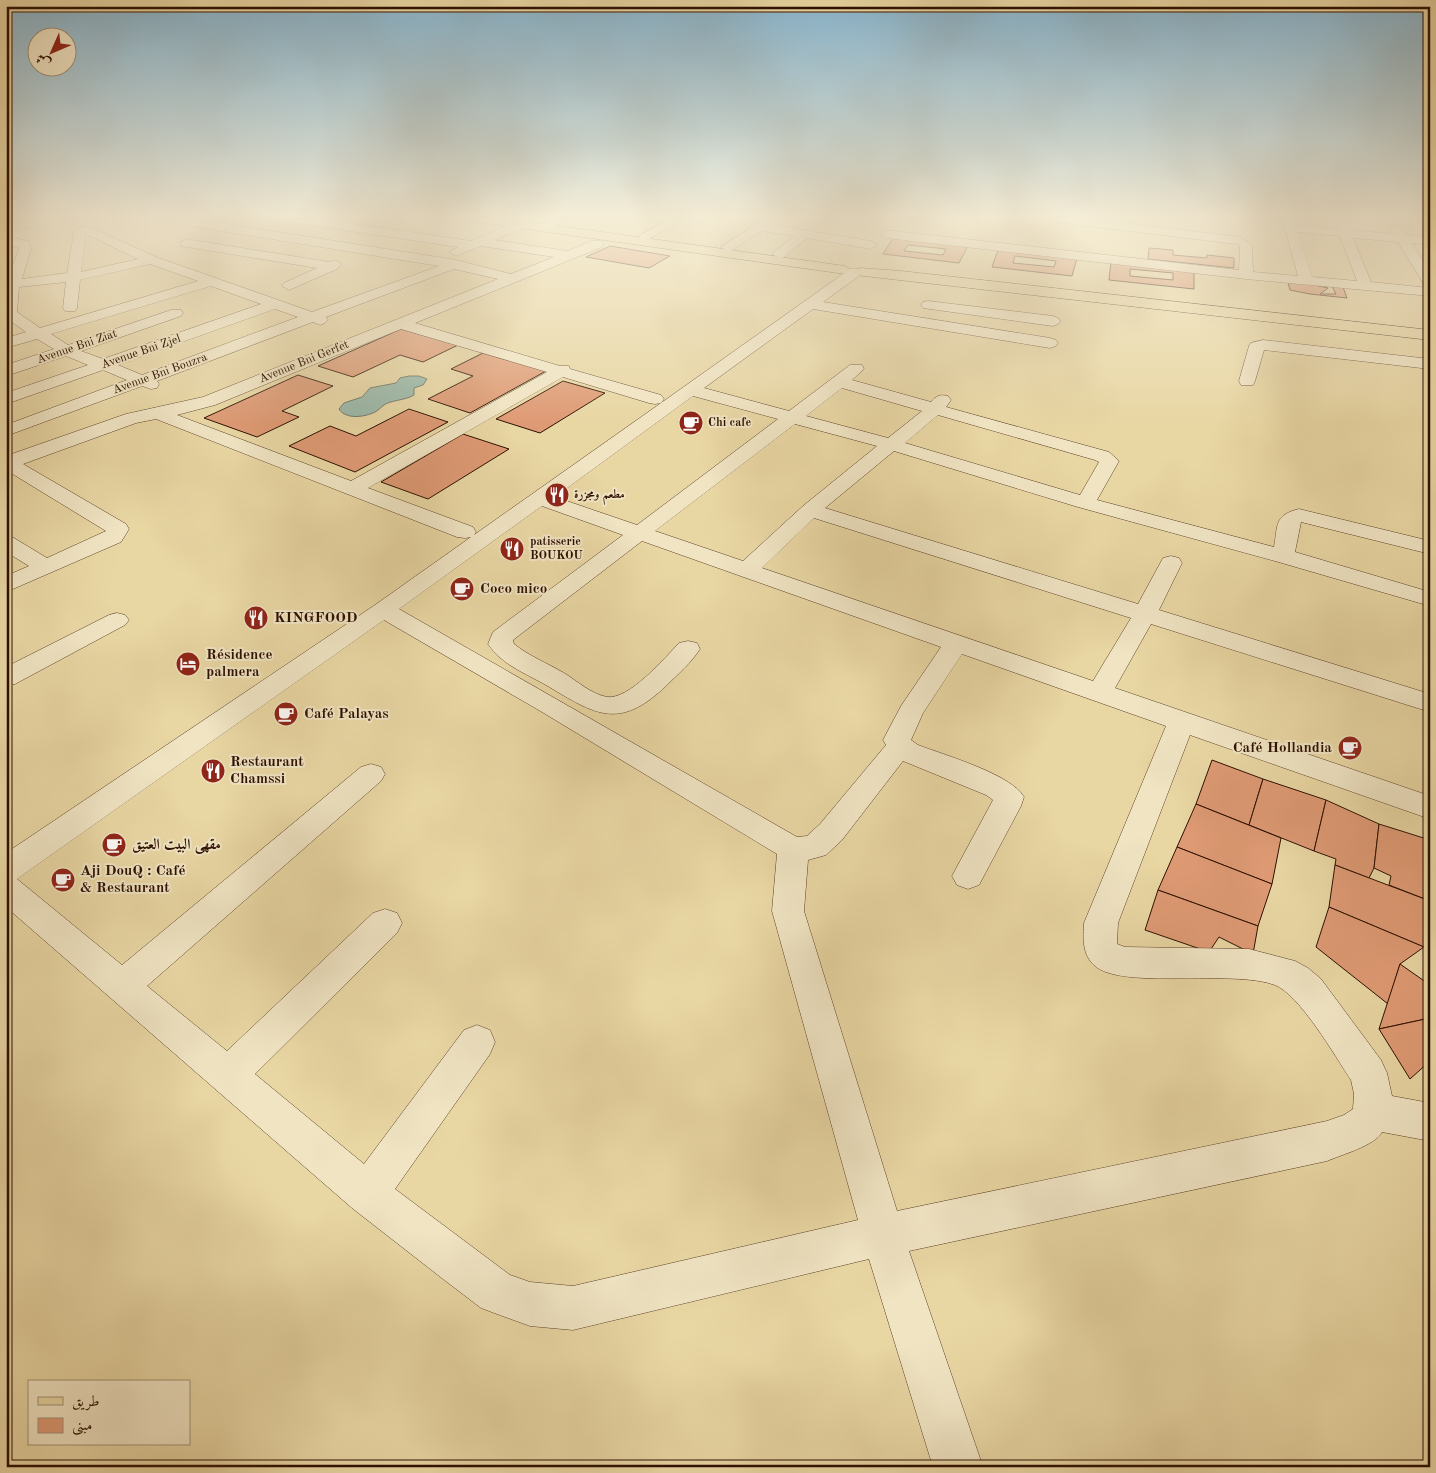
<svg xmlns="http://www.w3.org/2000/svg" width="1436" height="1473" viewBox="0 0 1436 1473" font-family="'Old Standard TT',Amiri,serif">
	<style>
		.water { fill: #98b9ab; stroke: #6d7567 }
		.building { fill: #de9a74; stroke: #2d0f00; fill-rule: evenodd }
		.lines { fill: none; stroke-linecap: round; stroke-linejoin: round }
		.minor-casing { stroke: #5c4129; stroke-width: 1 }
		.major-casing { stroke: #2d0f00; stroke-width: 1 }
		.minor { fill: #f0e4c3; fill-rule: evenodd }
		.major { fill: #e8d6a3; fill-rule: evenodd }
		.labels { text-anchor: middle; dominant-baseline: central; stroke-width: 4; stroke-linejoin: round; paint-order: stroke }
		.far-street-label { font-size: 12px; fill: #2d0f00; stroke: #f0e4c3 }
		.far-poi-label { font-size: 12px; font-weight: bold; fill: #2d0f00; stroke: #f0e4c3; text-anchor: start }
		.poi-label { font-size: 15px; font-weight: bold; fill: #2d0f00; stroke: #f0e4c3; text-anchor: start }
	</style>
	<rect width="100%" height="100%" fill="#e8d6a3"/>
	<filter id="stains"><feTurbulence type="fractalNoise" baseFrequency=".004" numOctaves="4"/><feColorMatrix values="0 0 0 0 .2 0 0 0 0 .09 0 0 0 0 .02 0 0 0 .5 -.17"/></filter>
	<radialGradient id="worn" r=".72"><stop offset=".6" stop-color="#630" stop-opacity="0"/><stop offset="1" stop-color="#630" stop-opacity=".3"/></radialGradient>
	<path class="water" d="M 409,376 L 419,376 L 427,379 L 423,385 L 414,388 L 414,395 L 410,397 C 403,400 389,401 384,405 C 381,407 379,410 375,412 C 365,417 346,420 339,409 L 344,403 L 362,397 L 370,388 L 396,383 L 400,378 Z"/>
	<g class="building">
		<path d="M 893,238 L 968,246 L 959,263 L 883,254 ZM 908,245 L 946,249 L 943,255 L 904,251 Z"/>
		<path d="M 610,246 L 670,256 L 649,268 L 586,257 Z"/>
		<path d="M 1149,248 L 1173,250 L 1173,255 L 1207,258 L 1207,255 L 1234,258 L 1234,268 L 1148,259 Z"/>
		<path d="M 998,250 L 1077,258 L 1072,276 L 992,267 ZM 1015,256 L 1056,261 L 1054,267 L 1013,263 Z"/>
		<path d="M 1111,262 L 1194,270 L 1194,289 L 1109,280 ZM 1130,269 L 1173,273 L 1173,280 L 1130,276 Z"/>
		<path d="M 1287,279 L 1328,288 L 1320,294 L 1336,294 L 1332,286 L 1343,287 L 1347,298 L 1310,294 L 1290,290 Z"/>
		<path d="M 401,329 L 458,345 L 423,362 L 400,355 L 353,377 L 318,366 Z"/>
		<path d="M 483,353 L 546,371 L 470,413 L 428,399 L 473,376 L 451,369 Z"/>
		<path d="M 298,375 L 333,386 L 282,411 L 299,417 L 257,437 L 204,418 Z"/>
		<path d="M 563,381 L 605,393 L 540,433 L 496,419 Z"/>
		<path d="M 409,409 L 448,422 L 355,472 L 289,446 L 330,426 L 356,436 Z"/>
		<path d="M 463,434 L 509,449 L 428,499 L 381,482 Z"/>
		<path d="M 1212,760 L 1263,779 L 1249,825 L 1196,804 Z"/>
		<path d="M 1263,779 L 1326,800 L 1314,851 L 1249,825 Z"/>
		<path d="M 1326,800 L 1379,824 L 1374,868 L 1369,878 L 1335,865 L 1336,859 L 1314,851 Z"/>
		<path d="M 1196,804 L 1281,838 L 1272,884 L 1177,847 Z"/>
		<path d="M 1379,824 L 1430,840 L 1430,901 L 1389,885 L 1391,876 L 1374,868 Z"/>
		<path d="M 1177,847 L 1272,884 L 1258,926 L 1158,890 Z"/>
		<path d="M 1335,865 L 1430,901 L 1430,929 L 1424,947 L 1329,907 Z"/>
		<path d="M 1158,890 L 1258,926 L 1253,954 L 1219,937 L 1209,952 L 1145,930 Z"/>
		<path d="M 1329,907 L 1424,947 L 1400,964 L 1388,1004 L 1316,947 Z"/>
		<path d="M 1400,964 L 1430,985 L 1430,1018 L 1379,1029 Z"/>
		<path d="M 1430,1018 L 1430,1061 L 1410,1079 L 1379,1029 Z"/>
	</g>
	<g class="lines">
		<defs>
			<g id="minor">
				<path d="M 35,218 L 56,218 L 54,221 L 6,233 L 6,225 Z"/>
				<path d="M 160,218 L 189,218 L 456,260 L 511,274 L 554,257 L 481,246 L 456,256 L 449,252 L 458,247 L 296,223 L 290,219 L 314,218 L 471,241 L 521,220 L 527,224 L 525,227 L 494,240 L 568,251 L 592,241 L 602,241 L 603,244 L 602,247 L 415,323 L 560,366 L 569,366 L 570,369 L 661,395 L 664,399 L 661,403 L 850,269 L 860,269 L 862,272 L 860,275 L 823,302 L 1050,338 L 1056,340 L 1058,343 L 1056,346 L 1050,348 L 813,309 L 704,388 L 789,411 L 850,365 L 862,365 L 864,369 L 852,380 L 931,402 C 936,396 940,394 948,396 L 951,400 L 946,407 L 1109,452 L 1119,461 L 1097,500 L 1274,547 C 1278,525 1274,515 1299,509 L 1430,541 L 1430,554 L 1301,522 L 1295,552 L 1430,592 L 1430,606 L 1275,561 L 1078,507 L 894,451 L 825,508 L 1138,604 L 1163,558 L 1171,556 L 1179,558 L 1182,563 L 1159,610 L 1430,694 L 1430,712 L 1151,624 L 1115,688 L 1430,796 L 1430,819 L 1190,735 L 1118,923 L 1117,944 L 1125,947 L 1249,949 L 1295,961 L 1308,968 L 1321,979 L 1381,1060 L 1387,1073 L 1392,1096 L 1430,1103 L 1430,1141 L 1382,1132 C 1376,1145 1341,1155 1327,1161 L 909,1251 L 983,1467 L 933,1467 L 869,1259 L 573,1330 L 530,1326 L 497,1314 L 481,1308 L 443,1279 L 352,1208 L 6,907 L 6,853 L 375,605 L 471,537 L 465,538 L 457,537 L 156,419 L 136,423 L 23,464 L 126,524 L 129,529 L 121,542 L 6,592 L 6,576 L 29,566 L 6,552 L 6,537 L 14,538 L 47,558 L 106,531 L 6,470 L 6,456 L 126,414 L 203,397 L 498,279 L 454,269 L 326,317 L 328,320 L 325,323 L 320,325 L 313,322 L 157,381 L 159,384 L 157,388 L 151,389 L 142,386 L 6,436 L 6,425 L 127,380 L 103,370 L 6,404 L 6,393 L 88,365 L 66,356 L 6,376 L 6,365 L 54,349 L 37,339 L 6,348 L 6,338 L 26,332 L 6,318 L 6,284 L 19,249 L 18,247 L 6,245 L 6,237 L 29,241 L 31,249 L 22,279 L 67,273 L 74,232 L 76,229 L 87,226 L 156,257 L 312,312 L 439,266 L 166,222 ZM 86,234 L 138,259 L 81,272 ZM 150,264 L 198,281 L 40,328 L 17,312 L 19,287 L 66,282 L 63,308 L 65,311 L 75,311 L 77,308 L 80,280 ZM 211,286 L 261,304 L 103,359 L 81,351 L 181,316 L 183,313 L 181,310 L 171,310 L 68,345 L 51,334 ZM 275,309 L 298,317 L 142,375 L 118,365 ZM 401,329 L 547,372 L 351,481 L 177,415 L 215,405 ZM 563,377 L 649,403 L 655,404 L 661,403 L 474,535 L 476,532 L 473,527 L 368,488 ZM 842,388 L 922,411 L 888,438 L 806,416 ZM 693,396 L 778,419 L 637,525 L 555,497 ZM 938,415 L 1095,460 L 1099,462 L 1080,495 L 905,443 ZM 795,424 L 877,446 L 803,506 L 743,561 L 655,531 ZM 542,506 L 623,535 L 493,632 L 488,644 C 502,665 525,673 546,685 C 596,715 619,731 667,685 C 678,674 692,662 700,649 L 697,643 L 688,641 L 679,643 C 665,658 629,700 607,697 C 591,694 577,681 564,673 C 547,663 529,656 514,644 L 513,640 L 642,541 L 941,647 L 901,706 L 883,740 L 886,745 L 820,824 L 807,836 L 797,837 L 399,609 ZM 814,518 L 1131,618 L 1093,681 L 762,568 ZM 384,620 L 542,712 L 777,854 L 772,911 L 858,1220 L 573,1286 L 530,1282 L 510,1275 L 395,1189 L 490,1054 L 495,1042 L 490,1030 L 477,1025 L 464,1030 L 364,1164 L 255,1074 L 397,933 L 402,923 L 397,913 L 385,909 L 373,913 L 227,1051 L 147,986 L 381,781 L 385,774 L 381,767 L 371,764 L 361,767 L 122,965 L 17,879 ZM 962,654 L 1166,726 L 1084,923 C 1083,938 1082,955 1095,966 C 1123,990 1232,969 1275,985 C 1300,995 1335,1056 1351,1080 L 1354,1094 L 1353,1109 L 1344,1115 L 1327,1121 L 897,1211 L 804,911 L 808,860 L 826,855 L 842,840 L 903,761 L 986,795 L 993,800 L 952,876 L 957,885 L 968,889 L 979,885 L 1021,806 L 1024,797 C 1011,774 944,755 918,745 L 911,740 L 923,713 Z"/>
				<path d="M 553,218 L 570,218 C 565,224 553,227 546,226 L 544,223 Z"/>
				<path d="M 670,218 L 685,218 L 649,239 L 641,239 L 639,236 Z"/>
				<path d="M 766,218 L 781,218 L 772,225 L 871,241 L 877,245 L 871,249 L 807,238 L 784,257 L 779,258 L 772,254 L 794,236 L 762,231 L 732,250 L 727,251 L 721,247 Z"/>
				<path d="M 1048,218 L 1083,218 L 1240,237 L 1252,245 L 1253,272 L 1298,276 L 1282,218 L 1294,218 L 1296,225 L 1338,229 L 1335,218 L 1345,218 L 1350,230 L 1393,234 L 1390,228 L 1396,224 L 1400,225 L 1407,235 L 1430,237 L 1430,245 L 1412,243 L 1430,272 L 1430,287 L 1425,286 L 1398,242 L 1353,238 L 1371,282 L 1430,288 L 1430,296 L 1246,279 L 886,238 L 880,234 L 886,230 L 1239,270 L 1240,246 L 1237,244 L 1054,222 ZM 1298,232 L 1340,236 L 1357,281 L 1312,277 Z"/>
				<path d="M 186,239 L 329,262 L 335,260 L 342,264 L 337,269 L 289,290 L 282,286 L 284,283 L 317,268 L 181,246 L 180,243 Z"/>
				<path d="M 928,301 L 1053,316 L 1058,318 L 1061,321 L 1058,324 L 1053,326 L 923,308 L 921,305 L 923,302 Z"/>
				<path d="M 1263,340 L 1430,359 L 1430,369 L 1264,350 L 1255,381 L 1253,385 L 1241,385 L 1239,381 L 1249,346 L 1251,343 Z"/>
				<path d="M 117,613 L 125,615 L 129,620 L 125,625 L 15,684 L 6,686 L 6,667 L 109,615 Z"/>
			</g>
			<g id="major">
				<path d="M 470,218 L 502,218 L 845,266 L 852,270 L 845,274 L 476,222 Z"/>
				<path d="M 860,268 L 901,271 L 1430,330 L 1430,340 L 855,275 L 853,272 Z"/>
			</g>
		</defs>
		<use href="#minor" class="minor-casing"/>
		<use href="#major" class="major-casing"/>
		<use href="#minor" class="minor"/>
		<use href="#major" class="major"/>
	</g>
	<linearGradient id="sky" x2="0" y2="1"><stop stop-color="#88b6d0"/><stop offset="0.51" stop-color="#f5edd6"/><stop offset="1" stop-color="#f5edd6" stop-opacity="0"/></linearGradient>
	<rect width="1436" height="424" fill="url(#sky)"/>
	<defs>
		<symbol id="cafe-disc" viewBox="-11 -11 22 22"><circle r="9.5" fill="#8f2418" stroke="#f0e4c3"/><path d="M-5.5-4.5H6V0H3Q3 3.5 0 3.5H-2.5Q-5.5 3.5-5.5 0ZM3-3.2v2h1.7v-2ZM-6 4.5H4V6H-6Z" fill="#fff"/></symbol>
		<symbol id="restaurant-disc" viewBox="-11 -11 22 22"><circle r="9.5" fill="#8f2418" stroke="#f0e4c3"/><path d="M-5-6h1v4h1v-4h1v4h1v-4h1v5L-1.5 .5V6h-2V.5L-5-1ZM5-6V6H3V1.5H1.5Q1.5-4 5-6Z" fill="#fff"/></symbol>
		<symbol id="hotel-disc" viewBox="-11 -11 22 22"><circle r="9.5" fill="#8f2418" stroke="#f0e4c3"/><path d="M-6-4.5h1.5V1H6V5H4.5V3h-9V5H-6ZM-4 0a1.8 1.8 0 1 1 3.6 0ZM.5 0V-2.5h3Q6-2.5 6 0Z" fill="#fff"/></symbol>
	</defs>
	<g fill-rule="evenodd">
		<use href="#cafe-disc" x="677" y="409" width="28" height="28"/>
		<use href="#restaurant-disc" x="543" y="481" width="28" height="28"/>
		<use href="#restaurant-disc" x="498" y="535" width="28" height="28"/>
		<use href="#cafe-disc" x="448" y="575" width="28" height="28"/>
		<use href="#restaurant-disc" x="242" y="604" width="28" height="28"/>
		<use href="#hotel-disc" x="174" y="650" width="28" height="28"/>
		<use href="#cafe-disc" x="272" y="700" width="28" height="28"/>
		<use href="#cafe-disc" x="1336" y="734" width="28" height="28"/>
		<use href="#restaurant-disc" x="199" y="757" width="28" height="28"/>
		<use href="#cafe-disc" x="100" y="831" width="28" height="28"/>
		<use href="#cafe-disc" x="49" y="866" width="28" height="28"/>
	</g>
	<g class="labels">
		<g class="far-street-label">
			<text transform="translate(77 347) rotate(-19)">Avenue Bni Ziat</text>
			<text transform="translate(141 352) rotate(-19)">Avenue Bni Zjel</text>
			<text transform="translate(304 362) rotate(-22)">Avenue Bni Gerfet</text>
			<text transform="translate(160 374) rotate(-20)">Avenue Bni Bouzra</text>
		</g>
		<g class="far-poi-label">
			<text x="708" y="423">Chi cafe</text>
			<text x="574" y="495">مطعم ومجزرة</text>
			<text x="530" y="542">patisserie<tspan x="530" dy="14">BOUKOU</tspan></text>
		</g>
		<g class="poi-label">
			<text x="480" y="589">Coco mico</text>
			<text x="274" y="618">KINGFOOD</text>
			<text x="206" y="655">Résidence<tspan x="206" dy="17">palmera</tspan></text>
			<text x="304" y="714">Café Palayas</text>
			<text x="1332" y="748" text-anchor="end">Café Hollandia</text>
			<text x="230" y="762">Restaurant<tspan x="230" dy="17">Chamssi</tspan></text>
			<text x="132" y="845">مقهى البيت العتيق</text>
			<text x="80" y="871">Aji DouQ : Café<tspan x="80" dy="17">&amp; Restaurant</tspan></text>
		</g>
	</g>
	<rect width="1436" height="1473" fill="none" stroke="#e8d6a3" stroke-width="25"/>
	<rect x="8" y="8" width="1421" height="1458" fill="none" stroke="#2d0f00" stroke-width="2.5"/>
	<rect x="12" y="12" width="1411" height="1448" fill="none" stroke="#2d0f00"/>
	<rect x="28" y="1380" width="162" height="65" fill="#f0e4c3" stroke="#a28f75"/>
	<rect x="38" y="1397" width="25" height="8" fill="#e8d6a3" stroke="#a28f75"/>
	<text x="72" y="1406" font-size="15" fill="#2d0f00">طريق</text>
	<rect x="38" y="1418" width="25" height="15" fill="#de9a74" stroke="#a28f75"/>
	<text x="72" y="1430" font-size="15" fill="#2d0f00">مبنى</text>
	<g transform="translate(52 52) rotate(225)"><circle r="24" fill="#f0e4c3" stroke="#a28f75"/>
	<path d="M0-4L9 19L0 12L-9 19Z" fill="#8f2418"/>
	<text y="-8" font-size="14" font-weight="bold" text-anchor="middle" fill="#2d0f00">ش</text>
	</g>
	<rect width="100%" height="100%" filter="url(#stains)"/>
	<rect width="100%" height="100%" fill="url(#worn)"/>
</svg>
